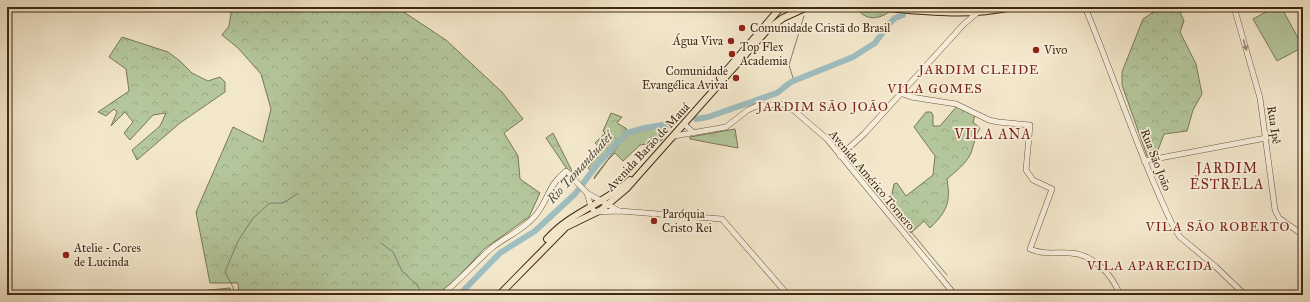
<svg xmlns="http://www.w3.org/2000/svg" width="1310" height="302" viewBox="0 0 1310 302" font-family="'IM FELL Great Primer',serif">
	<style>
		.grass { fill: #b4c79c; stroke: #7a7856 }
		.forest { fill: url(#forest-crowns); stroke: #7a7856 }
		.park { fill: url(#park-tufts); stroke: #7a7856 }
		.lines { fill: none; stroke-linecap: round; stroke-linejoin: round }
		.stream { stroke: #79827a; stroke-width: 1 }
		.river { stroke: #9fbec0; stroke-width: 6 }
		.minor-casing { stroke: #6e583f; stroke-width: 6 }
		.major-casing { stroke: #412910; stroke-width: 8 }
		.minor { stroke: #f7efdd; stroke-width: 5 }
		.major { stroke: #f3e7cb; stroke-width: 6 }
		.oneway { fill: #9c8c76 }
		.poi-dot { fill: #8f2418; stroke: #f7efdd; stroke-width: 1.5 }
		.labels { text-anchor: middle; dominant-baseline: central; stroke-width: 3.5; stroke-linejoin: round; paint-order: stroke }
		.poi-label { font-size: 12px; fill: #412910; stroke: #f7efdd; text-anchor: start }
		.street-label { font-size: 12px; fill: #412910; stroke: #f7efdd }
		.neighbourhood-label { font-size: 13px; letter-spacing: 1px; fill: #7a1f14; stroke: #f7efdd }
		.water-label { font-size: 13px; font-style: italic; fill: #584e3c; stroke: #f7efdd }
		.quarter-label { font-size: 14px; letter-spacing: 1px; fill: #7a1f14; stroke: #f7efdd }
	</style>
	<defs>
		<pattern id="forest-crowns" width="20" height="18" patternUnits="userSpaceOnUse"><rect width="20" height="18" fill="#b4c79c"/><path d="M2 6a3 3 0 1 1 6 0M12 15a3 3 0 1 1 6 0" fill="none" stroke="#9cab85"/></pattern>
		<pattern id="park-tufts" width="24" height="20" patternUnits="userSpaceOnUse"><rect width="24" height="20" fill="#b4c79c"/><path d="M3 7l-1-3M5 7V3M7 7l1-3M15 17l-1-3M17 17v-4M19 17l1-3" fill="none" stroke="#9cab85"/></pattern>
	</defs>
	<rect width="100%" height="100%" fill="#f3e7cb"/>
	<filter id="stains"><feTurbulence type="fractalNoise" baseFrequency=".005" numOctaves="4"/><feColorMatrix values="0 0 0 0 .2 0 0 0 0 .09 0 0 0 0 .02 0 0 0 .5 -.17"/></filter>
	<radialGradient id="worn" r=".72"><stop offset=".6" stop-color="#630" stop-opacity="0"/><stop offset="1" stop-color="#630" stop-opacity=".3"/></radialGradient>
	<g class="grass">
		<path d="M 1275,7 L 1281,7 L 1303,47 L 1277,61 L 1253,19 Z"/>
		<path d="M 674,124 L 661,141 L 657,141 L 656,138 L 648,140 L 647,144 L 640,145 L 623,161 L 615,153 L 608,160 L 594,179 L 595,176 L 627,135 L 649,128 Z"/>
		<path d="M 230,288 L 231,295 L 200,295 L 200,291 Z"/>
	</g>
	<g class="forest">
		<path d="M 232,7 L 396,7 L 446,40 L 502,92 L 523,119 L 504,133 L 518,156 L 520,179 L 540,193 L 529,217 L 484,249 L 449,287 L 438,295 L 239,295 L 238,283 L 210,283 L 196,212 L 233,127 L 263,142 L 271,109 L 261,74 L 238,48 L 222,35 L 229,26 Z"/>
		<path d="M 1170,9 L 1179,10 L 1184,21 L 1180,32 L 1196,64 L 1202,94 L 1193,110 L 1187,131 L 1164,134 L 1157,153 L 1147,156 L 1122,85 L 1122,72 L 1143,19 L 1155,11 Z"/>
		<path d="M 122,37 L 168,52 L 180,61 L 192,73 L 208,81 L 220,77 L 225,82 L 225,92 L 180,123 L 137,160 L 132,150 L 160,126 L 166,113 L 153,115 L 130,140 L 124,133 L 133,122 L 125,112 L 111,126 L 117,112 L 114,109 L 106,116 L 98,112 L 129,91 L 126,69 L 109,57 Z"/>
		<path d="M 957,106 L 975,115 L 973,122 L 980,128 C 975,137 974,144 971,153 C 966,164 956,171 947,179 C 951,203 947,211 930,228 L 924,221 L 911,233 L 889,208 L 894,184 L 897,183 L 906,196 L 933,175 L 935,156 L 914,127 L 926,112 L 931,112 L 933,115 L 933,126 L 940,126 Z"/>
		<path d="M 611,113 L 622,117 L 617,123 L 627,129 L 591,171 L 588,168 L 602,149 L 595,143 L 605,133 L 603,131 Z"/>
	</g>
	<g class="park">
		<path d="M 857,7 L 890,11 C 880,20 863,21 857,7 Z"/>
		<path d="M 735,129 L 738,148 L 690,139 L 690,137 Z"/>
		<path d="M 553,133 L 573,173 L 571,175 L 546,138 Z"/>
	</g>
	<g class="lines">
		<g class="stream">
			<path d="M 794,81 L 789,65 L 804,16"/>
			<path d="M 866,171 L 874,187 L 947,275"/>
			<path d="M 381,243 L 393,252 L 402,271 L 417,285 L 423,295"/>
			<path d="M 234,295 L 233,287 L 225,272 L 238,241 L 253,218 L 270,203 L 283,203 L 297,194"/>
		</g>
		<g class="river">
			<path d="M 696,119 L 708,117 L 777,93 L 791,82 L 853,57 L 875,43 L 889,24 L 895,18 L 903,15"/>
			<path d="M 459,295 L 500,253 L 535,231 L 575,194 L 597,165 L 627,133 L 645,128 L 674,123"/>
		</g>
		<defs>
			<g id="minor">
				<path d="M 1085,7 C 1115,80 1140,157 1174,228 L 1180,237 L 1216,267 L 1245,295"/>
				<path d="M 1234,7 L 1260,98 L 1275,210 L 1279,218 L 1303,235"/>
				<path d="M 900,93 L 911,97 L 956,104 L 989,120 L 998,122 L 1030,125 L 1026,170 L 1033,180 L 1052,189 L 1030,249 C 1043,255 1056,252 1070,253 C 1093,254 1112,274 1120,295"/>
				<path d="M 685,125 L 694,133"/>
				<path d="M 674,136 L 726,127 L 748,110 L 757,106 L 782,104 L 790,107 L 827,139 L 955,295"/>
				<path d="M 840,156 L 864,134 L 963,25 L 978,12"/>
				<path d="M 1144,161 L 1266,138"/>
				<path d="M 587,193 L 619,211"/>
				<path d="M 441,295 C 460,281 475,262 493,247 C 507,236 523,230 535,216 C 549,200 547,186 566,171 L 587,193 L 591,207 L 595,212 L 620,211 L 722,219 L 788,295"/>
			</g>
			<g id="major">
				<path d="M 876,7 C 922,11 966,17 1012,7"/>
				<path d="M 912,7 L 924,8"/>
				<path d="M 720,78 L 781,7"/>
				<path d="M 547,239 C 571,212 604,204 630,180"/>
				<path d="M 499,295 L 566,227 L 601,210 L 626,189 L 768,29 L 783,18 L 807,7"/>
			</g>
		</defs>
		<use href="#minor" class="minor-casing"/>
		<use href="#major" class="major-casing"/>
		<use href="#minor" class="minor"/>
		<use href="#major" class="major"/>
	</g>
	<defs><path id="oneway-solid" d="M-6-.8H1V-3.2L6.5 0L1 3.2V.8H-6Z"/></defs>
	<use class="oneway" href="#oneway-solid" transform="translate(1245 45) rotate(74)"/>
	<g class="poi-dot">
		<circle cx="742" cy="28" r="4"/>
		<circle cx="731" cy="41" r="4"/>
		<circle cx="1036" cy="50" r="4"/>
		<circle cx="732" cy="54" r="4"/>
		<circle cx="736" cy="78" r="4"/>
		<circle cx="654" cy="221" r="4"/>
		<circle cx="66" cy="255" r="4"/>
	</g>
	<g class="labels">
		<g class="poi-label">
			<text x="750" y="28">Comunidade Cristã do Brasil</text>
			<text x="723" y="41" text-anchor="end">Água Viva</text>
			<text x="740" y="47">Top Flex<tspan x="740" dy="14">Academia</tspan></text>
			<text x="1044" y="50">Vivo</text>
			<text x="728" y="71" text-anchor="end">Comunidade<tspan x="728" dy="14">Evangélica Avivai</tspan></text>
			<text x="662" y="214">Paróquia<tspan x="662" dy="14">Cristo Rei</tspan></text>
			<text x="74" y="248">Atelie - Cores<tspan x="74" dy="14">de Lucinda</tspan></text>
		</g>
		<g class="street-label">
			<text transform="translate(1274 125) rotate(82)">Rua Ipê</text>
			<text transform="translate(648 147) rotate(-47)">Avenida Barão de Mauá</text>
			<text transform="translate(1156 160) rotate(69)">Rua São João</text>
			<text transform="translate(872 180) rotate(50)">Avenida Américo Tornero</text>
		</g>
		<g class="neighbourhood-label">
			<text x="979" y="70">JARDIM CLEIDE</text>
			<text x="935" y="89">VILA GOMES</text>
			<text x="823" y="107">JARDIM SÃO JOÃO</text>
			<text x="1218" y="227">VILA SÃO ROBERTO</text>
			<text x="1150" y="266">VILA APARECIDA</text>
		</g>
		<g class="water-label">
			<text transform="translate(580 168) rotate(-48)">Rio Tamanduateí</text>
		</g>
		<g class="quarter-label">
			<text x="993" y="134">VILA ANA</text>
			<text x="1227" y="168">JARDIM<tspan x="1227" dy="16">ESTRELA</tspan></text>
		</g>
	</g>
	<rect width="1310" height="302" fill="none" stroke="#f3e7cb" stroke-width="24"/>
	<rect x="8" y="8" width="1294" height="286" fill="none" stroke="#412910" stroke-width="2"/>
	<rect x="12" y="12" width="1286" height="278" fill="none" stroke="#412910"/>
	<rect width="100%" height="100%" filter="url(#stains)"/>
	<rect width="100%" height="100%" fill="url(#worn)"/>
</svg>
